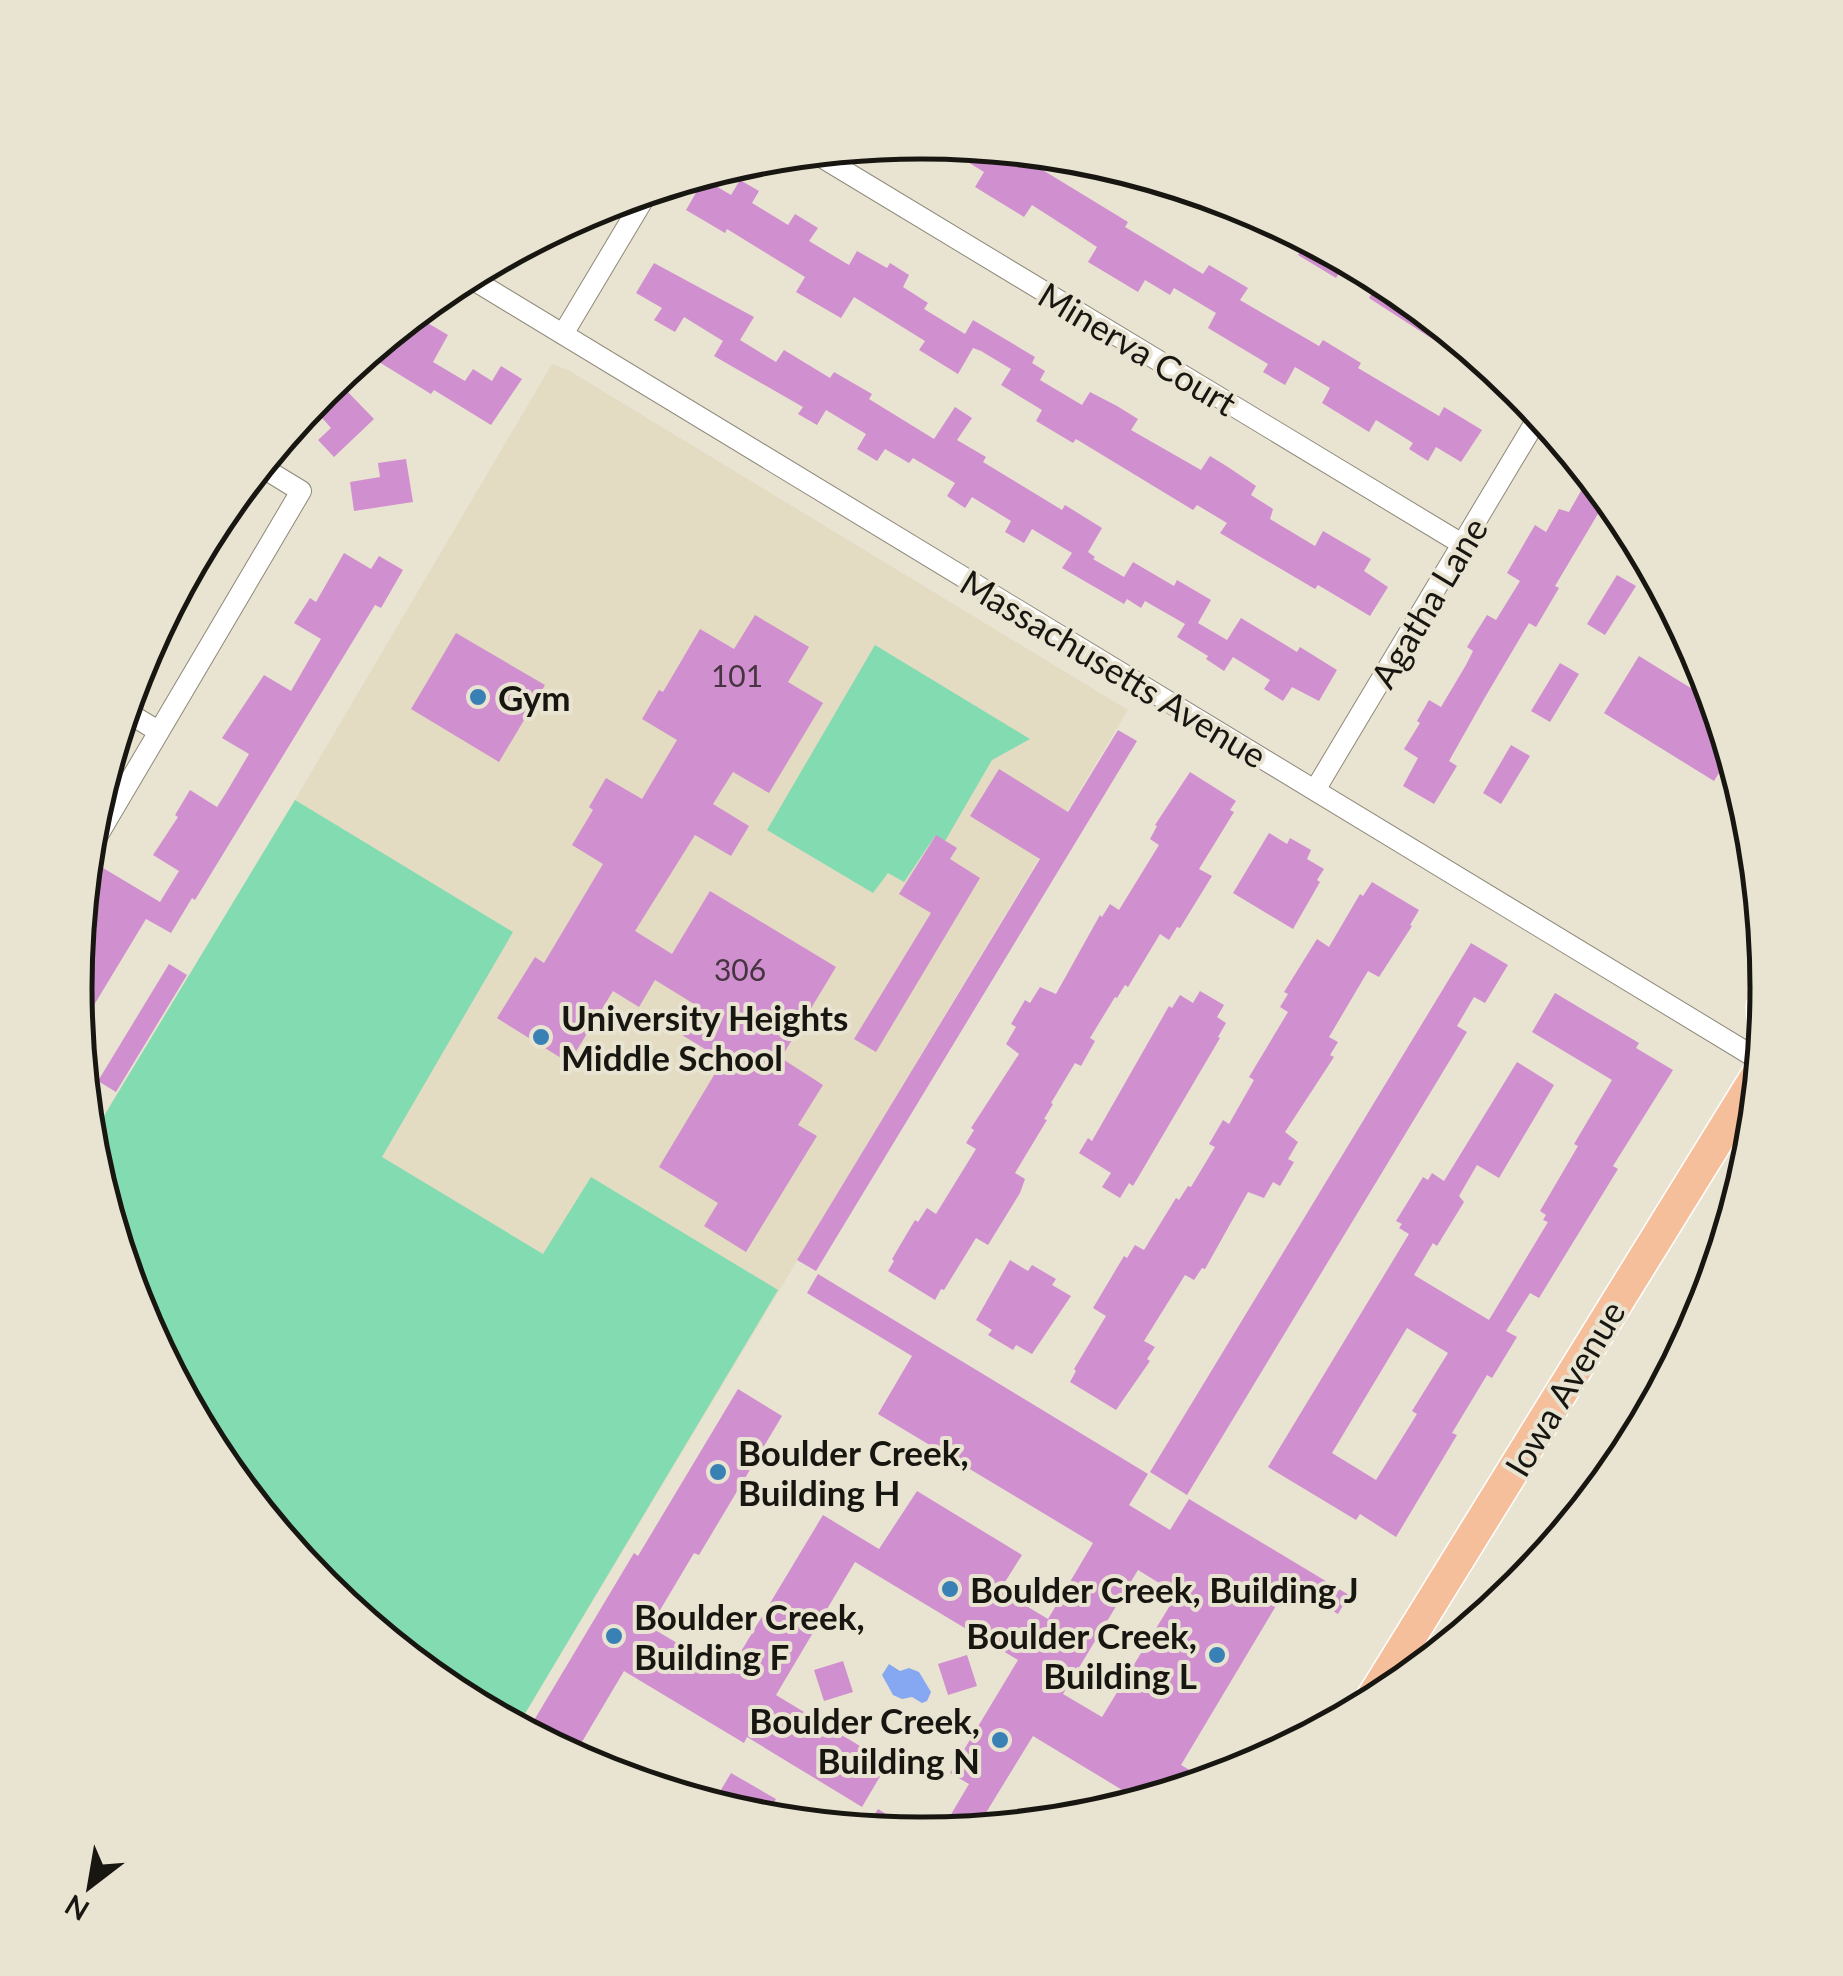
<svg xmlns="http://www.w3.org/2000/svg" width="1843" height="1976" viewBox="0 0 1843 1976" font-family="Lato,sans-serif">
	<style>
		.built { fill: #e3dbc2 }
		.green { fill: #83dcb1 }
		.water { fill: #86a7f1 }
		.building { fill: #d090cf; fill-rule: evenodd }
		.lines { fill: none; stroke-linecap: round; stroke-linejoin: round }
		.street-casing { stroke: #8e8979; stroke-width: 22 }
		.primary-casing { stroke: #fff; stroke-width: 35 }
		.street { stroke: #fff; stroke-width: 20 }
		.primary { stroke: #f5bf9b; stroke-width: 32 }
		.poi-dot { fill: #3981b5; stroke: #e9e3d2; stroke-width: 4 }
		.labels { text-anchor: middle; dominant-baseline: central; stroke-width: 8; stroke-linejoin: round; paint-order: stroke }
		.number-label { font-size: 30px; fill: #463440 }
		.street-label { font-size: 35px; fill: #181610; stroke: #e9e3d2 }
		.poi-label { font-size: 35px; font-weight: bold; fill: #181610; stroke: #e9e3d2; text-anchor: start }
		.rim { fill: none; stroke: #181610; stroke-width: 5 }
	</style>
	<rect width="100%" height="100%" fill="#e9e3d2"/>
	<path class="built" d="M 552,364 L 568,370 L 1128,710 L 517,1727 L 451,1692 L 323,1586 L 217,1458 L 139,1311 L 90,1139 L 295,800 Z"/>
	<g class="green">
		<path d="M 875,645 L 1030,739 L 992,760 L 945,841 L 935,836 L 904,882 L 888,873 L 873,893 L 767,830 Z"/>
		<path d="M 295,800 L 513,932 L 382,1157 L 543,1254 L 591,1177 L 778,1290 L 517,1727 L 451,1692 L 323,1586 L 217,1458 L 139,1311 L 91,1153 L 90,1139 Z"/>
	</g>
	<path class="water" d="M 889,1664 L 900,1671 L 909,1668 L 919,1672 L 931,1692 L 927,1701 L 922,1703 L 912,1697 L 902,1699 L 893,1695 L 882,1675 Z"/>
	<g class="building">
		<path d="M 937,143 L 1010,150 L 1128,222 L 1125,227 L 1203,274 L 1209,265 L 1248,288 L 1240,300 L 1319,346 L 1323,340 L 1361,363 L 1358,368 L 1439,416 L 1444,407 L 1482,430 L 1461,462 L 1436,447 L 1428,461 L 1409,449 L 1413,443 L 1376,420 L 1369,432 L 1322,403 L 1330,388 L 1295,367 L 1285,385 L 1263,372 L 1268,364 L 1208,328 L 1216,313 L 1174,288 L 1170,295 L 1145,280 L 1138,292 L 1088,262 L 1097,247 L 1071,230 L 1032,205 L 1024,217 L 975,187 L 984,172 Z"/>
		<path d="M 704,179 L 731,195 L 740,180 L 759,191 L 752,203 L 788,225 L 795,214 L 818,228 L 809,241 L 849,265 L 857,251 L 887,268 L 890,263 L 909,275 L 903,287 L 928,303 L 924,309 L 965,334 L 973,320 L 1035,357 L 1032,363 L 1045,371 L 1040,380 L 1082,405 L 1090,392 L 1117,406 L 1138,419 L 1131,430 L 1201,470 L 1210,456 L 1228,467 L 1256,486 L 1251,495 L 1273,509 L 1270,519 L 1315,546 L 1323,531 L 1371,559 L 1364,571 L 1388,587 L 1370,616 L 1318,585 L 1315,589 L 1220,533 L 1227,523 L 1197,505 L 1193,510 L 1076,439 L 1073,443 L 1036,421 L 1042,410 L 1001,385 L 1011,369 L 981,351 L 973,348 L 958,374 L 919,350 L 925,341 L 854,297 L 841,318 L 796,292 L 805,277 L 727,229 L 725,233 L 686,210 Z"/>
		<path d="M 1307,239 L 1347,260 L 1336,278 L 1298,255 Z"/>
		<path d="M 654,263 L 754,317 L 740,340 L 776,362 L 784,350 L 830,378 L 834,372 L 872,394 L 869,399 L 934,439 L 955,407 L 972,418 L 957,440 L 986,457 L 983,462 L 1062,510 L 1065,505 L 1102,528 L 1088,552 L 1095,557 L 1093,559 L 1124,577 L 1133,562 L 1174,586 L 1177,580 L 1211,600 L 1198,623 L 1227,640 L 1241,618 L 1297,652 L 1300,647 L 1337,670 L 1319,701 L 1292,687 L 1283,701 L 1264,689 L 1270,680 L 1233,657 L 1224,671 L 1206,659 L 1208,656 L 1177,637 L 1185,624 L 1145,601 L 1141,608 L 1127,599 L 1124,604 L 1062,568 L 1072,553 L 1032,529 L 1024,543 L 1005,532 L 1011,521 L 972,497 L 965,508 L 947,496 L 955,483 L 913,458 L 909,463 L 885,449 L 877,461 L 857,449 L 866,434 L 826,410 L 817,425 L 798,414 L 803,407 L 714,356 L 723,341 L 684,317 L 675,332 L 654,320 L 662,308 L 636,293 Z"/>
		<path d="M 1381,278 L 1478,355 L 1471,364 L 1369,298 Z"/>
		<path d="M 414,315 L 448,335 L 433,362 L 465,381 L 473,369 L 492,381 L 501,366 L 522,379 L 491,425 L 434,390 L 431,394 L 366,354 Z"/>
		<path d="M 343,387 L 374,419 L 334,457 L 318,440 L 331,428 L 317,412 Z"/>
		<path d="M 406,459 L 413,502 L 354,511 L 350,482 L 380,477 L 378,463 Z"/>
		<path d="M 1590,475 L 1608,497 L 1555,586 L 1559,588 L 1536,627 L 1529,623 L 1484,699 L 1449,761 L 1457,766 L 1434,804 L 1403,786 L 1418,758 L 1404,749 L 1420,723 L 1417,721 L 1429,700 L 1441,707 L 1466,665 L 1473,651 L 1467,647 L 1487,615 L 1496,620 L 1520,581 L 1507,573 L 1535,525 L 1546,532 L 1559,509 L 1569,512 Z"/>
		<path d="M 344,553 L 371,569 L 379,556 L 403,570 L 381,608 L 375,605 L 195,900 L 192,898 L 171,933 L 146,919 L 79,1030 L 75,987 L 88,859 L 160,902 L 179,871 L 153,855 L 178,817 L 175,815 L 190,790 L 217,807 L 226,793 L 249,754 L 222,738 L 264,675 L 291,691 L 321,639 L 294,623 L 310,598 L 316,602 Z"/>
		<path d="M 1617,575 L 1636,586 L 1605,635 L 1587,624 Z"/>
		<path d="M 755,615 L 809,647 L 788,682 L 823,703 L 769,793 L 733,772 L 713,804 L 749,826 L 731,856 L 695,835 L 635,931 L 672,954 L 710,891 L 836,967 L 781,1058 L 823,1085 L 798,1125 L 817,1136 L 746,1252 L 704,1226 L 718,1203 L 659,1167 L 723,1060 L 682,1035 L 699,1007 L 655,980 L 639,1007 L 613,991 L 569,1063 L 497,1018 L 535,957 L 544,963 L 603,864 L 572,845 L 593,810 L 589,807 L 606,778 L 642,799 L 677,740 L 642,719 L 659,690 L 663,692 L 700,629 L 734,649 Z"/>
		<path d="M 456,633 L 545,685 L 499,762 L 411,709 Z"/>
		<path d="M 1639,656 L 1715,703 L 1731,754 L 1714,781 L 1604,713 Z"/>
		<path d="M 1560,663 L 1579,674 L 1550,722 L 1531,711 Z"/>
		<path d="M 1118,730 L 1137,741 L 816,1271 L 797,1260 L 1040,859 L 970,816 L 999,769 L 1068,812 Z"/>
		<path d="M 1511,745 L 1530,756 L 1501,804 L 1483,793 Z"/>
		<path d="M 1190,772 L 1236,801 L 1230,810 L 1234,812 L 1199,869 L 1212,876 L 1180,928 L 1177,927 L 1169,940 L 1160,934 L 1128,987 L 1125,985 L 1117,998 L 1115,997 L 1090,1038 L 1095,1041 L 1081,1066 L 1075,1063 L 1051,1103 L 1053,1104 L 1044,1119 L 1047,1120 L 1015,1173 L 1025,1179 L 1020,1193 L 988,1245 L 976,1238 L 944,1290 L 941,1289 L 935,1300 L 888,1271 L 894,1261 L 892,1259 L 915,1220 L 918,1222 L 927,1208 L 936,1214 L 976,1149 L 966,1143 L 974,1130 L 971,1128 L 1019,1054 L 1006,1044 L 1016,1027 L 1011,1024 L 1025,1000 L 1030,1003 L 1040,987 L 1056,994 L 1100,915 L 1102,917 L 1110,904 L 1119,910 L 1159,845 L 1150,839 L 1157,826 L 1155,825 Z"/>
		<path d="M 1269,833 L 1287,844 L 1290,838 L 1311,850 L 1307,859 L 1324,869 L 1317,880 L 1320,882 L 1293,929 L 1233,893 Z"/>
		<path d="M 936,835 L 957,848 L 950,859 L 980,878 L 876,1052 L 854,1039 L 931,913 L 899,894 Z"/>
		<path d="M 1372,882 L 1419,910 L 1410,925 L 1412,926 L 1379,977 L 1368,971 L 1329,1037 L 1338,1042 L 1330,1055 L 1334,1057 L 1285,1132 L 1298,1142 L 1288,1159 L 1294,1162 L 1280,1186 L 1273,1182 L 1264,1198 L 1248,1192 L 1205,1269 L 1202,1268 L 1194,1280 L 1185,1275 L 1144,1341 L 1155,1347 L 1147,1359 L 1150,1361 L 1116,1410 L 1070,1382 L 1076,1371 L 1074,1369 L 1106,1316 L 1093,1308 L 1124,1256 L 1127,1258 L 1135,1245 L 1144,1250 L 1176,1198 L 1179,1200 L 1188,1186 L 1191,1187 L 1215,1147 L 1209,1144 L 1223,1120 L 1229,1124 L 1254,1080 L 1249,1077 L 1288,1012 L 1280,1007 L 1288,994 L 1284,992 L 1317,939 L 1329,947 L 1360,894 L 1363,896 Z"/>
		<path d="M 1471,943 L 1508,965 L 1485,1003 L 1474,997 L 1457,1026 L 1467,1032 L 1187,1495 L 1150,1472 Z"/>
		<path d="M 169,964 L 187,975 L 116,1092 L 98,1081 Z"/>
		<path d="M 1200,991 L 1224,1005 L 1217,1017 L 1226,1023 L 1218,1037 L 1220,1038 L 1133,1186 L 1129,1183 L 1120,1198 L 1102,1187 L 1111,1173 L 1079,1153 L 1088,1138 L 1092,1141 L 1169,1006 L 1172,1008 L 1180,995 L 1193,1003 Z"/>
		<path d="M 1555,993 L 1639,1043 L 1636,1048 L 1673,1070 L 1613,1166 L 1618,1169 L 1539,1298 L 1530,1293 L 1506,1331 L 1517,1337 L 1492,1378 L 1487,1375 L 1452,1433 L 1457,1435 L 1396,1537 L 1360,1514 L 1356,1520 L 1268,1467 L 1409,1234 L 1399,1228 L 1402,1224 L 1396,1221 L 1423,1177 L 1428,1180 L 1432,1173 L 1444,1181 L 1517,1062 L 1554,1085 L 1499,1178 L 1477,1165 L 1459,1196 L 1464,1202 L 1437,1246 L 1433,1243 L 1414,1275 L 1489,1320 L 1548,1222 L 1543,1220 L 1546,1215 L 1540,1211 L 1578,1146 L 1574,1144 L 1612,1080 L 1532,1032 ZM 1407,1328 L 1448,1353 L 1412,1411 L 1417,1414 L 1376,1480 L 1332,1453 Z"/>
		<path d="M 1010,1260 L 1028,1271 L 1032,1265 L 1056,1279 L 1052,1285 L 1071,1296 L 1032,1354 L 1016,1345 L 1013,1350 L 988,1335 L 992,1330 L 976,1320 Z"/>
		<path d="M 818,1274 L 1148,1474 L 1129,1505 L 1170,1530 L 1189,1499 L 1349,1595 L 1338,1614 L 1289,1584 L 1181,1765 L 1208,1781 L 1142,1802 L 1033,1736 L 984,1816 L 1002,1827 L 940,1833 L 969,1784 L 950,1773 L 1018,1660 L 855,1562 L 776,1695 L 888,1763 L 862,1807 L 747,1737 L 744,1743 L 624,1671 L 573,1757 L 527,1732 L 634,1553 L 638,1556 L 738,1389 L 782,1416 L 699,1555 L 694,1553 L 650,1627 L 728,1673 L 823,1515 L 879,1549 L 917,1491 L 1022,1555 L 1000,1590 L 1048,1619 L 1093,1543 L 878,1414 L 912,1356 L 807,1293 ZM 1138,1570 L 1177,1594 L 1102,1717 L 1063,1694 Z"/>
		<path d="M 1647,1386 L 1660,1393 L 1635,1440 L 1620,1431 Z"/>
		<path d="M 967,1655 L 977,1686 L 948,1695 L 938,1664 Z"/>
		<path d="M 843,1661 L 853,1692 L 824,1701 L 814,1670 Z"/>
		<path d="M 731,1773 L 776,1799 L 764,1819 L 712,1805 Z"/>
		<path d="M 878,1809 L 918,1834 L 866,1829 Z"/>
	</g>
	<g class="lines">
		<defs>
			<g id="street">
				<path d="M 813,152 L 1462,544"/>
				<path d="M 467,276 L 1761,1061"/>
				<path d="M 563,334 L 649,190"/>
				<path d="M 125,711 L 158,731"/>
				<path d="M 1315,790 L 1540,414"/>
				<path d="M 98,835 L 301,491 L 260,466"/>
			</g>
			<g id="primary">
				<path d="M 1764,1030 L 1763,1006 L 1767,1000"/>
				<path d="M 1368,1705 L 1760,1071"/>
			</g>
		</defs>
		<use href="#street" class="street-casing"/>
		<use href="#primary" class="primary-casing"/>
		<use href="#street" class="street"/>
		<use href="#primary" class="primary"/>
	</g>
	<g class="poi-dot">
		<circle cx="478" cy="697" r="10"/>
		<circle cx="541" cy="1037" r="10"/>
		<circle cx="718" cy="1472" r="10"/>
		<circle cx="950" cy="1589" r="10"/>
		<circle cx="614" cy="1636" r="10"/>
		<circle cx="1217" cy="1655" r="10"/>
		<circle cx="1000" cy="1740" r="10"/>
	</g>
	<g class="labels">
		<g class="number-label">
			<text x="737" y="675">101</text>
			<text x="740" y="969">306</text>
		</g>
		<g class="street-label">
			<text transform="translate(1138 348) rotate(31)">Minerva Court</text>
			<text transform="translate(1428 602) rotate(-59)">Agatha Lane</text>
			<text transform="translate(1114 668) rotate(31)">Massachusetts Avenue</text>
			<text transform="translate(1564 1388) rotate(-59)">Iowa Avenue</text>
		</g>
		<g class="poi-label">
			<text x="498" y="697">Gym</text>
			<text x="561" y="1017">University Heights<tspan x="561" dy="40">Middle School</tspan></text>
			<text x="738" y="1452">Boulder Creek,<tspan x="738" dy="40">Building H</tspan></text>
			<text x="970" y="1589">Boulder Creek, Building J</text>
			<text x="634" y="1616">Boulder Creek,<tspan x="634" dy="40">Building F</tspan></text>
			<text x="1197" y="1635" text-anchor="end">Boulder Creek,<tspan x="1197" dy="40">Building L</tspan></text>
			<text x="980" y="1720" text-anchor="end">Boulder Creek,<tspan x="980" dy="40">Building N</tspan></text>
		</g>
	</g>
	<path d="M0 0H1843V1976H0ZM92 988a829 829 0 1 1 1658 0a829 829 0 1 1-1658 0Z" fill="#e9e3d2" fill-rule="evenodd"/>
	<path class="rim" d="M92 988a829 829 0 1 1 1658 0a829 829 0 1 1-1658 0Z"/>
	<g transform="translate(90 1886) rotate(211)" stroke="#e9e3d2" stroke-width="8" paint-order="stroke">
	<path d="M0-8L18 38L0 25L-18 38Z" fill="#181610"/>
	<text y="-15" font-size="28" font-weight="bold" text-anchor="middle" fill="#181610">N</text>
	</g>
</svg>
